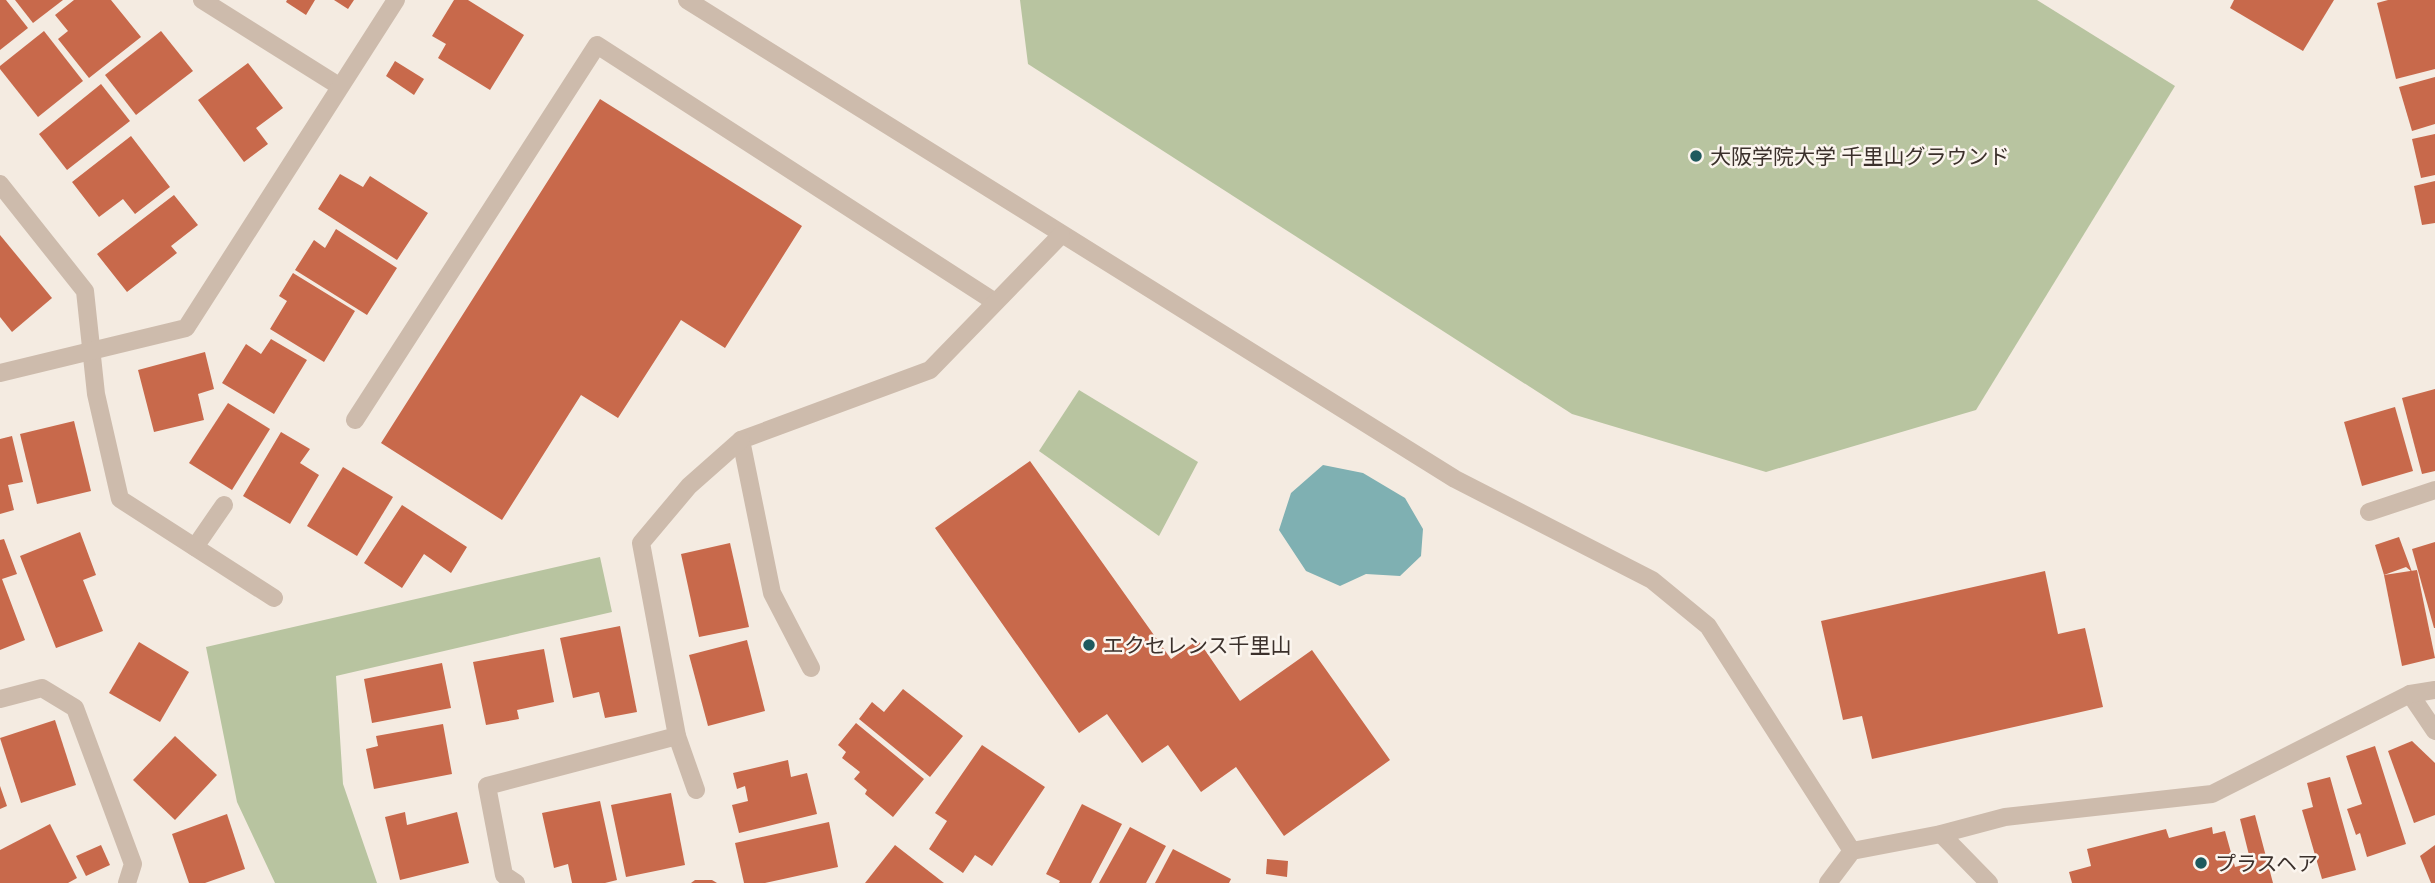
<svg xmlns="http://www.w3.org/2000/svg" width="2435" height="883" viewBox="0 0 2435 883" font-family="'PT Sans','Noto Sans JP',sans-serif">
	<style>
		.green { fill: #b8c4a0 }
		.water { fill: #7fb0b2 }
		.building { fill: #c8694b }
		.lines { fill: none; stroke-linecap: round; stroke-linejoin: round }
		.service { stroke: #cdbbac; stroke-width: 18 }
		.minor { stroke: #cdbbac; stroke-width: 18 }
		.poi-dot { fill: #1f5a5e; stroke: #fbf5ee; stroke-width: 2.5 }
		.labels { text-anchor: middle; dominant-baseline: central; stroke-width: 5; stroke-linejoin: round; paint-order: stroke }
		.poi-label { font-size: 21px; fill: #3b302b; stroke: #fbf5ee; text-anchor: start }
	</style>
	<rect width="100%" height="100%" fill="#f4ebe1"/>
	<g class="green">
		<path d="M 1020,0 L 2037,0 L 2175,86 L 1976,410 L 1766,472 L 1572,414 L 1028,64 Z"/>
		<path d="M 1079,390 L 1198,462 L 1159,536 L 1039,451 Z"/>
		<path d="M 600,557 L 612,612 L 336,676 L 343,784 L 377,883 L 275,883 L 237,802 L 206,647 Z"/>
	</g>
	<path class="water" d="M 1323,465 L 1363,473 L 1405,498 L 1423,529 L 1421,556 L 1400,576 L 1366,574 L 1340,586 L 1306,571 L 1279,530 L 1291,493 Z"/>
	<g class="building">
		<path d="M 0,0 L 6,0 L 28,28 L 0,50 Z"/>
		<path d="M 15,0 L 63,0 L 33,23 Z"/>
		<path d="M 74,0 L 111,0 L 141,37 L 89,78 L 58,39 L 68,31 L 55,15 Z"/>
		<path d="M 287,0 L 315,0 L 306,15 L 286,2 Z"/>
		<path d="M 334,0 L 354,0 L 348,9 Z"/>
		<path d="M 454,0 L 468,0 L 524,35 L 490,90 L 438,58 L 446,44 L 432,36 Z"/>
		<path d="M 2234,0 L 2334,0 L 2303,51 L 2230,8 Z"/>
		<path d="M 2388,0 L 2435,0 L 2435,69 L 2396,79 L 2377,3 Z"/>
		<path d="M 44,31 L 83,81 L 38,117 L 0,69 L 0,66 Z"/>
		<path d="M 161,31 L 193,71 L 136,115 L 105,75 Z"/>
		<path d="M 395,61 L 424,79 L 414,95 L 386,76 Z"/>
		<path d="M 248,63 L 283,108 L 256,128 L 268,144 L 244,162 L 198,100 Z"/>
		<path d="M 2435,77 L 2435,124 L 2412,131 L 2399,87 Z"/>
		<path d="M 101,84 L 130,121 L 67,170 L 39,134 Z"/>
		<path d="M 600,99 L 802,226 L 725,348 L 681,320 L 618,418 L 581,395 L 502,520 L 381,443 Z"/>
		<path d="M 2435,134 L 2435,175 L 2421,178 L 2412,139 Z"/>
		<path d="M 131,136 L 170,187 L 135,214 L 123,199 L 99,217 L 72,182 Z"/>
		<path d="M 340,174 L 363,187 L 370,176 L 428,213 L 397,260 L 318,209 Z"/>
		<path d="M 2435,181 L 2435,223 L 2422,225 L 2414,186 Z"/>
		<path d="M 174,195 L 198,225 L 171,246 L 177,253 L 127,292 L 97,254 Z"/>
		<path d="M 336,229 L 397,268 L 367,315 L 295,270 L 314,240 L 325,248 Z"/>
		<path d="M 0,235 L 52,298 L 12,332 L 0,317 Z"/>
		<path d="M 293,273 L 355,311 L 324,362 L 270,329 L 287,301 L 279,296 Z"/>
		<path d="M 271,339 L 307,360 L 274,414 L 222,383 L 246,344 L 261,354 Z"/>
		<path d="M 205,352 L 214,389 L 198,394 L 204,420 L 154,432 L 138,370 Z"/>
		<path d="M 2435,389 L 2435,471 L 2422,474 L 2402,398 Z"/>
		<path d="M 228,403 L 270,429 L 232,490 L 189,463 Z"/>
		<path d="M 2395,407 L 2413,471 L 2362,486 L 2344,422 Z"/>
		<path d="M 74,421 L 91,491 L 37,504 L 20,434 Z"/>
		<path d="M 281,432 L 310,449 L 300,463 L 319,475 L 290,524 L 243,496 Z"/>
		<path d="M 12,436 L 23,482 L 8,485 L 14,510 L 0,514 L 0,439 Z"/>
		<path d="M 1030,461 L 1171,659 L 1198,640 L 1240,701 L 1312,650 L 1390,760 L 1284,836 L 1236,767 L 1201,792 L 1168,745 L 1142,763 L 1107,714 L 1079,733 L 935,528 Z"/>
		<path d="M 343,467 L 393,497 L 357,556 L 307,526 Z"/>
		<path d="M 402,505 L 467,547 L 451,573 L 424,554 L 402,588 L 364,563 Z"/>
		<path d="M 80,532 L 96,575 L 83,580 L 103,631 L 56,648 L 20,556 Z"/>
		<path d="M 2399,537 L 2412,572 L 2406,567 L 2384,575 L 2375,545 Z"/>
		<path d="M 4,539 L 17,574 L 2,579 L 25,640 L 0,650 L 0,540 Z"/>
		<path d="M 2435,542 L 2435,628 L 2434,628 L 2412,549 Z"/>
		<path d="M 730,543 L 749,627 L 699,637 L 681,554 Z"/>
		<path d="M 2417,570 L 2435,658 L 2402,666 L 2384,575 Z"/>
		<path d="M 2045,571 L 2058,634 L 2085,628 L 2103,707 L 1872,759 L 1862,716 L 1843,720 L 1821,621 Z"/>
		<path d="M 620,626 L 637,712 L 605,718 L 599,692 L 573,698 L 560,638 Z"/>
		<path d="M 747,640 L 765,711 L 708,726 L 689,655 Z"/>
		<path d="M 139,642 L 189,672 L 160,722 L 109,693 Z"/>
		<path d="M 544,649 L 554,702 L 517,710 L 519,719 L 486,725 L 473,662 Z"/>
		<path d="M 442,663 L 451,708 L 372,723 L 364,679 Z"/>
		<path d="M 903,689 L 963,736 L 930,777 L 859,719 L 872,702 L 884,712 Z"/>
		<path d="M 55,720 L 76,785 L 21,803 L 0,738 Z"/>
		<path d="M 856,723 L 924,779 L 893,817 L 865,794 L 867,790 L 854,779 L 860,772 L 842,758 L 846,752 L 838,745 Z"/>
		<path d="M 443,724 L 452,774 L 374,789 L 366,749 L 378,746 L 376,736 Z"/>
		<path d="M 175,736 L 217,775 L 175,820 L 133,780 Z"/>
		<path d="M 2412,741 L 2435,763 L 2435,815 L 2414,823 L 2388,751 Z"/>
		<path d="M 982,745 L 1045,787 L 992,866 L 975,855 L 963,873 L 929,849 L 947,821 L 935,813 Z"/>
		<path d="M 2375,746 L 2406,844 L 2367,857 L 2360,833 L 2356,835 L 2347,809 L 2362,804 L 2346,756 Z"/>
		<path d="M 788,760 L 791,777 L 807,773 L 817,814 L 739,833 L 732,805 L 748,801 L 745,786 L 737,789 L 733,773 Z"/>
		<path d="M 2330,777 L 2356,870 L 2322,879 L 2302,810 L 2313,807 L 2307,783 Z"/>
		<path d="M 0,786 L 7,806 L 0,809 Z"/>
		<path d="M 671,793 L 685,865 L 626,877 L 611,805 Z"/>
		<path d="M 600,801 L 617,880 L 605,883 L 572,883 L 568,864 L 554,868 L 542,813 Z"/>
		<path d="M 1082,804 L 1122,824 L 1091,883 L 1059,883 L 1060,881 L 1046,874 Z"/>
		<path d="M 405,812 L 407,825 L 457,812 L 469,863 L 400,880 L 385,817 Z"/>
		<path d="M 227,814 L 245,869 L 205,883 L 189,883 L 172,834 Z"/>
		<path d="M 2255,815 L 2273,883 L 2072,883 L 2069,872 L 2091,866 L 2087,849 L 2166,829 L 2169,838 L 2212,827 L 2213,834 L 2225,831 L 2235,867 L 2251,863 L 2240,819 Z"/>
		<path d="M 829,822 L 838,867 L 765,883 L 744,883 L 735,843 Z"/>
		<path d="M 50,824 L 77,878 L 68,883 L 0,883 L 0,850 Z"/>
		<path d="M 1130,827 L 1166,846 L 1146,883 L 1099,883 Z"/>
		<path d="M 101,845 L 110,865 L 86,876 L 76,856 Z"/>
		<path d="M 895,845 L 944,883 L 865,883 Z"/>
		<path d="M 2435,845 L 2435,883 L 2431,883 L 2420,856 Z"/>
		<path d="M 1173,849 L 1231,879 L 1229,883 L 1155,883 Z"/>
		<path d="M 1267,859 L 1288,861 L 1287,877 L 1266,874 Z"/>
		<path d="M 695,880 L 712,880 L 717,883 L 691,883 Z"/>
	</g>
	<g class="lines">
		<path class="service" d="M 355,420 L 597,45 L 995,302"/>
		<g class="minor">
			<path d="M 202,0 L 339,86"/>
			<path d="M 687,0 L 1455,479 L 1652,580 L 1708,626 L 1852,851"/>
			<path d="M 0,184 L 85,291 L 96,394 L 120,499 L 274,598"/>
			<path d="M 0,373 L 186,328 L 396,0"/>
			<path d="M 2369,512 L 2435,490"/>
			<path d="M 195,547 L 224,505"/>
			<path d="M 811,668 L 772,593 L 741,440 L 930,370 L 1061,235"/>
			<path d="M 2410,694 L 2435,731"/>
			<path d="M 0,699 L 42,688 L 75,708 L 133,864 L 127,883"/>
			<path d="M 677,736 L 696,790"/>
			<path d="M 1941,834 L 1989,883"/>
			<path d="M 516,883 L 504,875 L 487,786 L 677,736 L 641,543 L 689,486 L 741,440"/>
			<path d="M 1828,883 L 1852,851 L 1941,834 L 2005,817 L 2212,794 L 2410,694 L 2435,690"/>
		</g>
	</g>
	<g class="poi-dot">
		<circle cx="1696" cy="156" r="7"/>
		<circle cx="1089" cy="645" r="7"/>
		<circle cx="2201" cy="863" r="7"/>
	</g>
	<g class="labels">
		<g class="poi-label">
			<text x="1710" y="156">大阪学院大学 千里山グラウンド</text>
			<text x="1103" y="645">エクセレンス千里山</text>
			<text x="2215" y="863">プラスヘア</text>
		</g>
	</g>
</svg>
